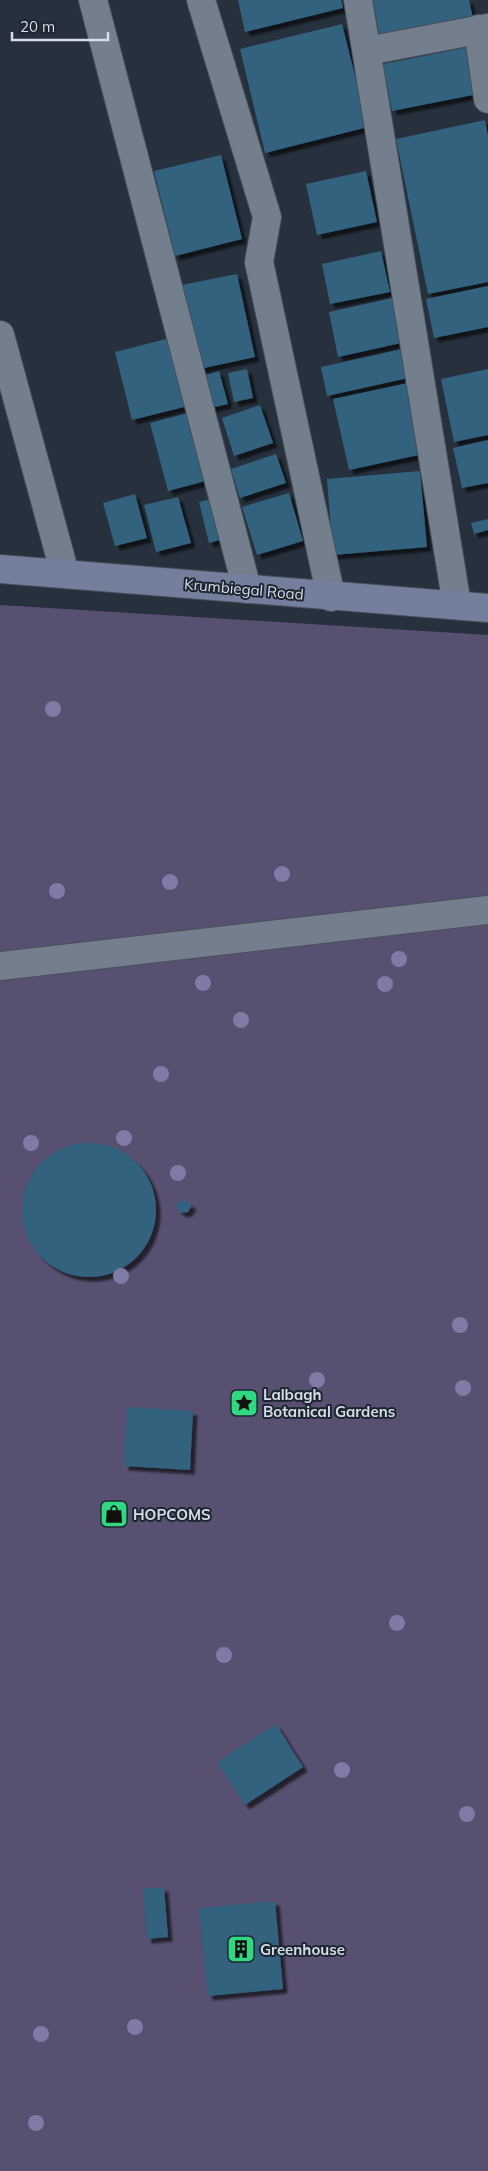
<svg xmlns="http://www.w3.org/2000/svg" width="488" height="2171" viewBox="0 0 488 2171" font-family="Mulish,sans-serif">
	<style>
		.green { fill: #585070 }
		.building { fill: #31627d; filter: url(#shadow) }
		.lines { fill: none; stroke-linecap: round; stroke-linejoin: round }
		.street-casing { stroke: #484f5a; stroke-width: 30 }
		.secondary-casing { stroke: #484f5a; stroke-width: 30 }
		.street { stroke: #747f8e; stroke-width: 28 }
		.secondary { stroke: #747f9e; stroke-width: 28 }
		.tree { fill: #807aa6 }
		.labels { text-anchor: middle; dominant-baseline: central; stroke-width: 4; stroke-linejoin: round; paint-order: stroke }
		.street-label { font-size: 15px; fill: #d7dde6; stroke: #1d2733 }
		.poi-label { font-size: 15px; font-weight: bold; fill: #d7dde6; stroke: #1d2733; text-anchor: start }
	</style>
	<defs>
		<filter id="shadow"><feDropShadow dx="4.5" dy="4.5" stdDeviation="1" flood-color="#0009"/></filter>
	</defs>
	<rect width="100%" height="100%" fill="#27313e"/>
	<path class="green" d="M 0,605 L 488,635 L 488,2171 L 0,2171 Z"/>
	<g class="building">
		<path d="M 238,0 L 341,0 L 343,8 L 245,32 Z"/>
		<path d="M 373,0 L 469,0 L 473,18 L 379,35 Z"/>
		<path d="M 342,24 L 368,127 L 265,153 L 240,49 Z"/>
		<path d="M 474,46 L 483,93 L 392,111 L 383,64 Z"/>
		<path d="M 485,120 L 488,136 L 488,282 L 428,294 L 396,139 Z"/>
		<path d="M 221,155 L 242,239 L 175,256 L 154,171 Z"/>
		<path d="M 366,171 L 377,222 L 317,235 L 306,184 Z"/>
		<path d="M 381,251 L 390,292 L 330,304 L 322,264 Z"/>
		<path d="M 237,274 L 255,357 L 195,370 L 177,286 Z"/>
		<path d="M 488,286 L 488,327 L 434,338 L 426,299 Z"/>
		<path d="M 392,298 L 401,343 L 338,357 L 329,312 Z"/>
		<path d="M 170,338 L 188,406 L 132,420 L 115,352 Z"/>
		<path d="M 402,349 L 408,378 L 327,396 L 321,367 Z"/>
		<path d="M 247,369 L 253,398 L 234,402 L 228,373 Z"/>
		<path d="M 488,369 L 488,435 L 454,442 L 441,379 Z"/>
		<path d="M 219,371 L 228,404 L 211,408 L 203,376 Z"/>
		<path d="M 408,383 L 423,454 L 349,470 L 333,399 Z"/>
		<path d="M 260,405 L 273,443 L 234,456 L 222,418 Z"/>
		<path d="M 188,413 L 206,481 L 168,491 L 150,423 Z"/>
		<path d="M 488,440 L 488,483 L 462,488 L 453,448 Z"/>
		<path d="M 276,454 L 286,483 L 240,498 L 231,469 Z"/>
		<path d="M 420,471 L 427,547 L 333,555 L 327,479 Z"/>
		<path d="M 289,493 L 303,541 L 257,555 L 242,507 Z"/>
		<path d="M 135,494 L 147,538 L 115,546 L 103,503 Z"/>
		<path d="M 178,497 L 191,543 L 156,552 L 144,505 Z"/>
		<path d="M 220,497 L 231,537 L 209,543 L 199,502 Z"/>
		<path d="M 488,519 L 488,530 L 474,534 L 471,523 Z"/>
		<circle cx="89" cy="1210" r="67"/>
		<path d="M 178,1201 L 185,1201 L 192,1205 L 188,1212 L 181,1213 L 176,1207 Z"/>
		<path d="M 127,1407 L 193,1411 L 190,1470 L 124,1466 Z"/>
		<path d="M 276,1724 L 303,1767 L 245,1805 L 217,1762 Z"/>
		<path d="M 164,1887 L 168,1937 L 147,1939 L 143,1889 Z"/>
		<path d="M 275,1901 L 283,1989 L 208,1996 L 199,1908 Z"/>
	</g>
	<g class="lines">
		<defs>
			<g id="street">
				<path d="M 93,0 L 247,589"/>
				<path d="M 201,0 L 267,217 L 259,262 L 331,597"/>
				<path d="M 358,0 L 457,605"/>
				<path d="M 478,29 L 488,99"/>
				<path d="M 367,51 L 488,28"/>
				<path d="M 0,335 L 65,574"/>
				<path d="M 0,966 L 488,910"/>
			</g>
			<path id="secondary" d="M 0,569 L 488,608"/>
		</defs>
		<use href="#street" class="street-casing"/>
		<use href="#secondary" class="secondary-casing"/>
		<use href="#street" class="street"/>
		<use href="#secondary" class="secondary"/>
	</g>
	<g class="tree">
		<circle cx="53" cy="709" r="8"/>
		<circle cx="282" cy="874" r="8"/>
		<circle cx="170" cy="882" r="8"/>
		<circle cx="57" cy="891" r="8"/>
		<circle cx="399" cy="959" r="8"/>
		<circle cx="203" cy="983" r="8"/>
		<circle cx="385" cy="984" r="8"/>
		<circle cx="241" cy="1020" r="8"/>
		<circle cx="161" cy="1074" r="8"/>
		<circle cx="124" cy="1138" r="8"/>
		<circle cx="31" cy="1143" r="8"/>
		<circle cx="178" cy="1173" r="8"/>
		<circle cx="121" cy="1276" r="8"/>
		<circle cx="460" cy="1325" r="8"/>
		<circle cx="317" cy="1380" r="8"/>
		<circle cx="463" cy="1388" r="8"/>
		<circle cx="397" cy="1623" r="8"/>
		<circle cx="224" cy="1655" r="8"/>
		<circle cx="342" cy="1770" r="8"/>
		<circle cx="467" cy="1814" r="8"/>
		<circle cx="135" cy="2027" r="8"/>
		<circle cx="41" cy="2034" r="8"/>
		<circle cx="36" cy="2123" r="8"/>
	</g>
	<defs>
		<symbol id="sight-square" viewBox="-11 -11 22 22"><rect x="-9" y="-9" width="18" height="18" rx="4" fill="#31d882" stroke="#1d2733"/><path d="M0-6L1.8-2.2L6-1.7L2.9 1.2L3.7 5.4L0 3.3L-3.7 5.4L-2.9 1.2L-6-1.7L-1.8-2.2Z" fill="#111"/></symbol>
		<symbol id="shop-square" viewBox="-11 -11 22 22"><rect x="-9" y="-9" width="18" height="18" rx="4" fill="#31d882" stroke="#1d2733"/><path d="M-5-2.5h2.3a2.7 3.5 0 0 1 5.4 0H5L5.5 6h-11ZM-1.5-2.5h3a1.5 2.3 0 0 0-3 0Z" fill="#111"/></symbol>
		<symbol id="building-square" viewBox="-11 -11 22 22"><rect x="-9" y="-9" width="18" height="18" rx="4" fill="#31d882" stroke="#1d2733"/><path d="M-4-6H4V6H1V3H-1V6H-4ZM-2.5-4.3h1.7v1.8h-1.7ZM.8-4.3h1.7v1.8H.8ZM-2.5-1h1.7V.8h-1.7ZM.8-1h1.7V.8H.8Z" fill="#111"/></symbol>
	</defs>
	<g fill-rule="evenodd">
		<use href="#sight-square" x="228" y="1387" width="32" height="32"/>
		<use href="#shop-square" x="98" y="1498" width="32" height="32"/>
		<use href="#building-square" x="225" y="1933" width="32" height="32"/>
	</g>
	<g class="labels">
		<g class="street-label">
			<text transform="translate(244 589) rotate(5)">Krumbiegal Road</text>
		</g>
		<g class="poi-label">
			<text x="263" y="1394">Lalbagh<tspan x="263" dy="17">Botanical Gardens</tspan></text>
			<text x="133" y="1514">HOPCOMS</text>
			<text x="260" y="1949">Greenhouse</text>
		</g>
	</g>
	<path d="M12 32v8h96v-8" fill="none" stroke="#d7dde6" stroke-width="2.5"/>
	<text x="20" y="32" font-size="15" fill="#d7dde6" stroke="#1d2733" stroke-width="4" paint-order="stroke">20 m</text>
</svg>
